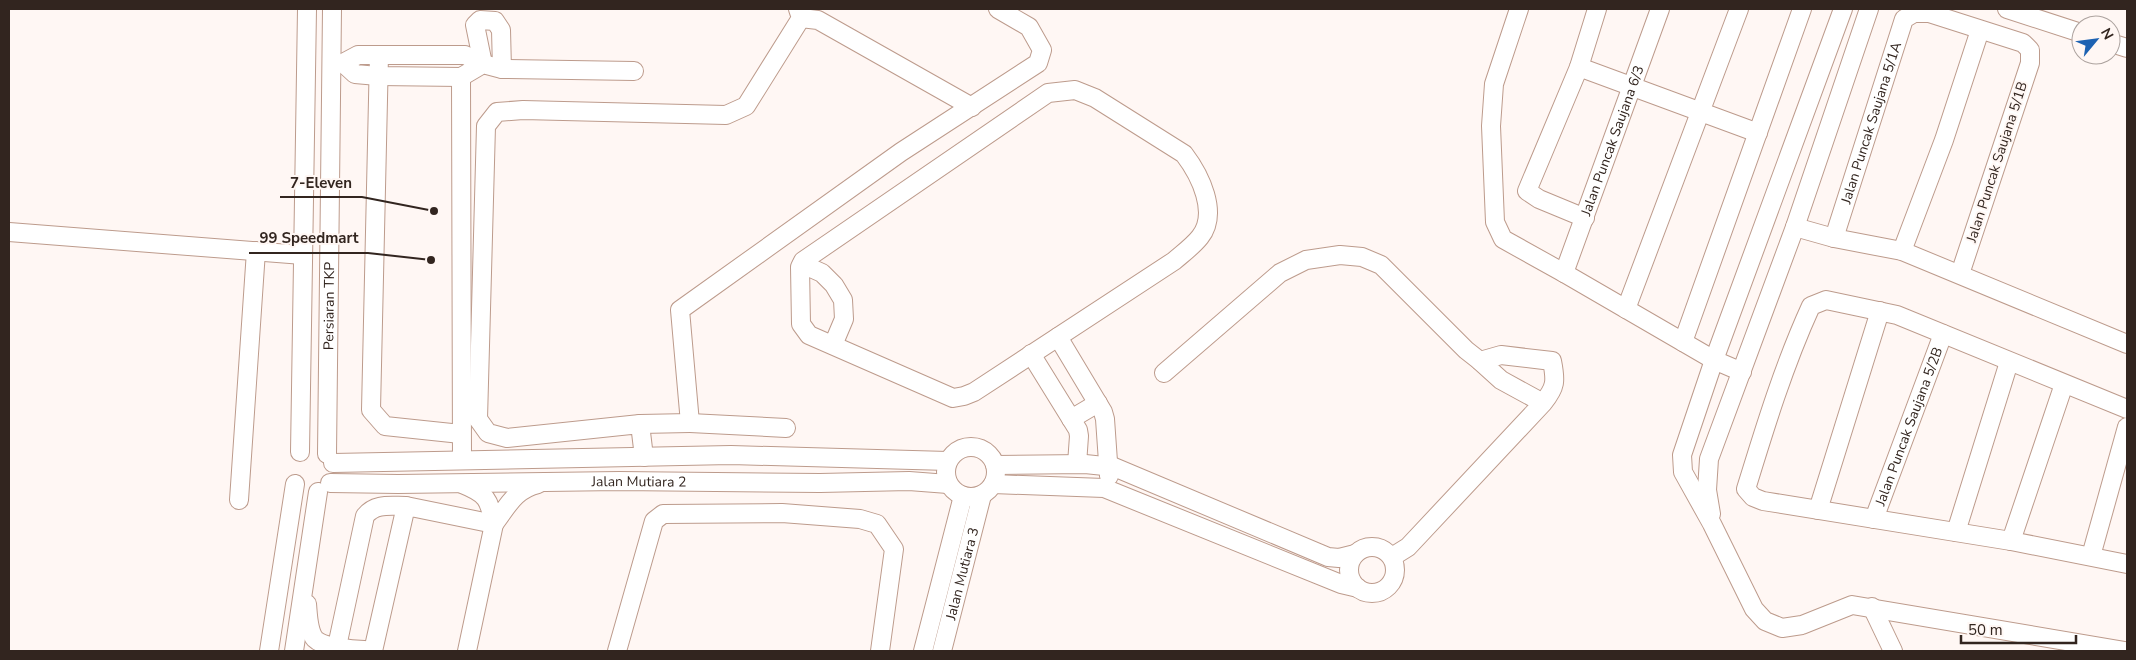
<svg xmlns="http://www.w3.org/2000/svg" width="2136" height="660" viewBox="0 0 2136 660" font-family="'Nunito Sans',sans-serif">
	<style>
		.lines { fill: none; stroke-linecap: round; stroke-linejoin: round }
		.minor-casing { stroke: #bd9b8c; stroke-width: 20 }
		.minor { stroke: #fff; stroke-width: 18 }
		.labels { text-anchor: middle; dominant-baseline: central; stroke-width: 4; stroke-linejoin: round; paint-order: stroke }
		.street-label { font-size: 14px; fill: #32251f; stroke: #fff7f4 }
		.leader { fill: none; stroke: #32251f; stroke-width: 2 }
		.callout-dot { fill: #32251f; stroke: #fff7f4; stroke-width: 2 }
		.callout-label { font-size: 15px; text-anchor: middle; font-weight: bold; fill: #32251f; stroke: #fff7f4; stroke-width: 4; stroke-linejoin: round; paint-order: stroke }
	</style>
	<rect width="100%" height="100%" fill="#fff7f4"/>
	<g class="lines">
		<defs>
			<g id="minor">
				<path d="M 1519,9 L 1494,84 L 1491,126 L 1495,222 L 1503,239 L 1564,273 L 1714,360 L 1742,372"/>
				<path d="M 1843,9 L 1714,360 L 1682,455 L 1683,472 L 1712,524 L 1754,609 L 1765,621 L 1782,628 L 1802,625 L 1852,605 L 2125,651"/>
				<path d="M 2007,9 L 2081,33"/>
				<path d="M 801,18 L 818,20 L 972,107"/>
				<path d="M 2111,43 L 2127,48"/>
				<path d="M 379,55 L 371,410 L 385,426 L 461,434"/>
				<path d="M 483,64 L 461,77 L 378,76 L 355,74 L 343,63 L 358,55 L 465,55 L 483,64 L 502,69 L 634,71"/>
				<path d="M 483,64 L 475,25 L 480,20 L 495,21 L 501,30 L 502,69"/>
				<path d="M 1579,67 L 1758,133"/>
				<path d="M 461,77 L 462,460"/>
				<path d="M 1075,90 L 1095,98 L 1184,154 C 1200,175 1219,213 1200,237 C 1193,246 1182,254 1174,261 L 974,392 L 964,396 L 953,398 L 809,335 L 801,324 L 800,267 L 803,261 L 1048,93 Z"/>
				<path d="M 1585,218 L 1539,199 L 1527,191 L 1579,67 L 1597,9"/>
				<path d="M 1795,227 L 1834,238 L 1902,251 L 2127,344"/>
				<path d="M 9,232 L 303,255"/>
				<path id="s1" d="M 1834,238 L 1904,19 L 1914,13 L 1929,13 L 2023,43 L 2030,50 L 2030,63 L 1960,274"/>
				<path d="M 1902,251 L 1944,140 L 1980,30"/>
				<path d="M 802,264 L 822,273 L 834,285 L 843,300 L 844,319 L 833,345"/>
				<path id="s2" d="M 1564,273 L 1660,9"/>
				<path d="M 1626,309 L 1739,9"/>
				<path d="M 1058,337 L 1103,412 L 1105,419 L 1109,476"/>
				<path d="M 1683,342 L 1802,9"/>
				<path d="M 1031,354 L 1078,430 L 1079,436 L 1077,464"/>
				<path d="M 1164,373 L 1280,273 L 1306,260 L 1340,255 L 1362,257 L 1381,265 L 1466,350 L 1480,361"/>
				<path d="M 2127,409 L 1897,315 L 1826,300 L 1811,306 C 1784,365 1765,427 1746,489 L 1753,497 L 1763,501 L 2011,541 L 2127,564"/>
				<path d="M 1071,419 L 1098,403"/>
				<path d="M 690,423 L 786,428"/>
				<path d="M 640,424 L 690,423 L 680,310 L 901,152 L 1038,63 L 1042,50 L 1029,27 L 998,9"/>
				<circle cx="971" cy="472" r="25"/>
				<path d="M 300,452 L 307,9"/>
				<path id="s3" d="M 327,454 L 332,9"/>
				<path d="M 644,457 L 640,424 L 507,438 L 488,433 L 478,419 L 486,126 L 497,112 L 523,110 L 726,115 L 746,106 L 801,18 L 798,9"/>
				<path d="M 333,463 L 731,455 L 948,461"/>
				<path d="M 995,465 L 1085,464 L 1114,467 L 1328,557 L 1339,558 L 1355,554"/>
				<path id="s4" d="M 330,483 L 398,484 L 619,481 L 820,483 L 909,481 L 948,484"/>
				<path d="M 462,484 C 487,494 489,499 494,524 C 508,506 514,490 538,484"/>
				<path d="M 993,484 L 1104,488 L 1341,584 L 1358,588"/>
				<path d="M 239,500 L 256,251"/>
				<path d="M 1818,510 L 1880,311"/>
				<path d="M 1711,514 L 1707,490 L 1709,459 L 1795,227 L 1869,9"/>
				<path id="s5" d="M 1874,519 L 1943,334"/>
				<path d="M 1956,532 L 2009,362"/>
				<path d="M 2011,541 L 2064,384"/>
				<circle cx="1372" cy="570" r="23"/>
				<path d="M 2091,556 L 2127,427"/>
				<path d="M 1392,557 L 1408,547 L 1543,403 C 1556,387 1556,381 1552,361 L 1501,355 L 1480,361 L 1501,380 L 1543,403"/>
				<path d="M 307,604 C 308,614 308,631 315,639 C 325,649 358,649 372,651"/>
				<path d="M 1872,607 L 1893,651"/>
				<path d="M 269,651 L 295,484"/>
				<path d="M 294,651 L 318,492"/>
				<path d="M 336,651 L 365,516 C 375,503 390,506 406,506"/>
				<path d="M 373,651 L 406,506 L 494,524 L 467,651"/>
				<path d="M 617,651 L 654,521 L 663,514 L 782,513 L 860,519 L 877,524 L 894,549 L 880,651"/>
				<path d="M 923,651 L 963,496"/>
				<path id="s6" d="M 942,651 L 982,495"/>
			</g>
		</defs>
		<use href="#minor" class="minor-casing"/>
		<use href="#minor" class="minor"/>
	</g>
	<g class="labels">
		<g class="street-label">
			<text stroke="none"><textPath href="#s1" startOffset="121">Jalan Puncak Saujana 5/1A</textPath></text>
			<text stroke="none"><textPath href="#s2" startOffset="141">Jalan Puncak Saujana 6/3</textPath></text>
			<text transform="translate(1997 162) rotate(-72)">Jalan Puncak Saujana 5/1B</text>
			<text stroke="none"><textPath href="#s3" startOffset="148">Persiaran TKP</textPath></text>
			<text stroke="none"><textPath href="#s5" startOffset="99">Jalan Puncak Saujana 5/2B</textPath></text>
			<text stroke="none"><textPath href="#s4" startOffset="309">Jalan Mutiara 2</textPath></text>
			<text stroke="none"><textPath href="#s6" startOffset="80">Jalan Mutiara 3</textPath></text>
		</g>
	</g>
	<path class="leader" d="M434 211L362 197H280M431 260L368 253H249"/>
	<g class="callout-dot">
		<circle cx="434" cy="211" r="5"/>
		<circle cx="431" cy="260" r="5"/>
	</g>
	<g class="callout-label">
		<text x="321" y="188">7-Eleven</text>
		<text x="309" y="243">99 Speedmart</text>
	</g>
	<rect width="2136" height="660" fill="none" stroke="#32251f" stroke-width="20"/>
	<g transform="translate(2096 40) rotate(61)"><circle r="24" fill="#fff7f4" stroke="#ada39f"/>
	<path d="M0-4L9 19L0 12L-9 19Z" fill="#1d62b2"/>
	<text y="-8" font-size="14" font-weight="bold" text-anchor="middle" fill="#32251f">N</text>
	</g>
	<path d="M1961 635v8h115v-8" fill="none" stroke="#32251f" stroke-width="2.5"/>
	<text x="1968" y="635" font-size="15" fill="#32251f" stroke="#fff7f4" stroke-width="4" paint-order="stroke">50 m</text>
</svg>
